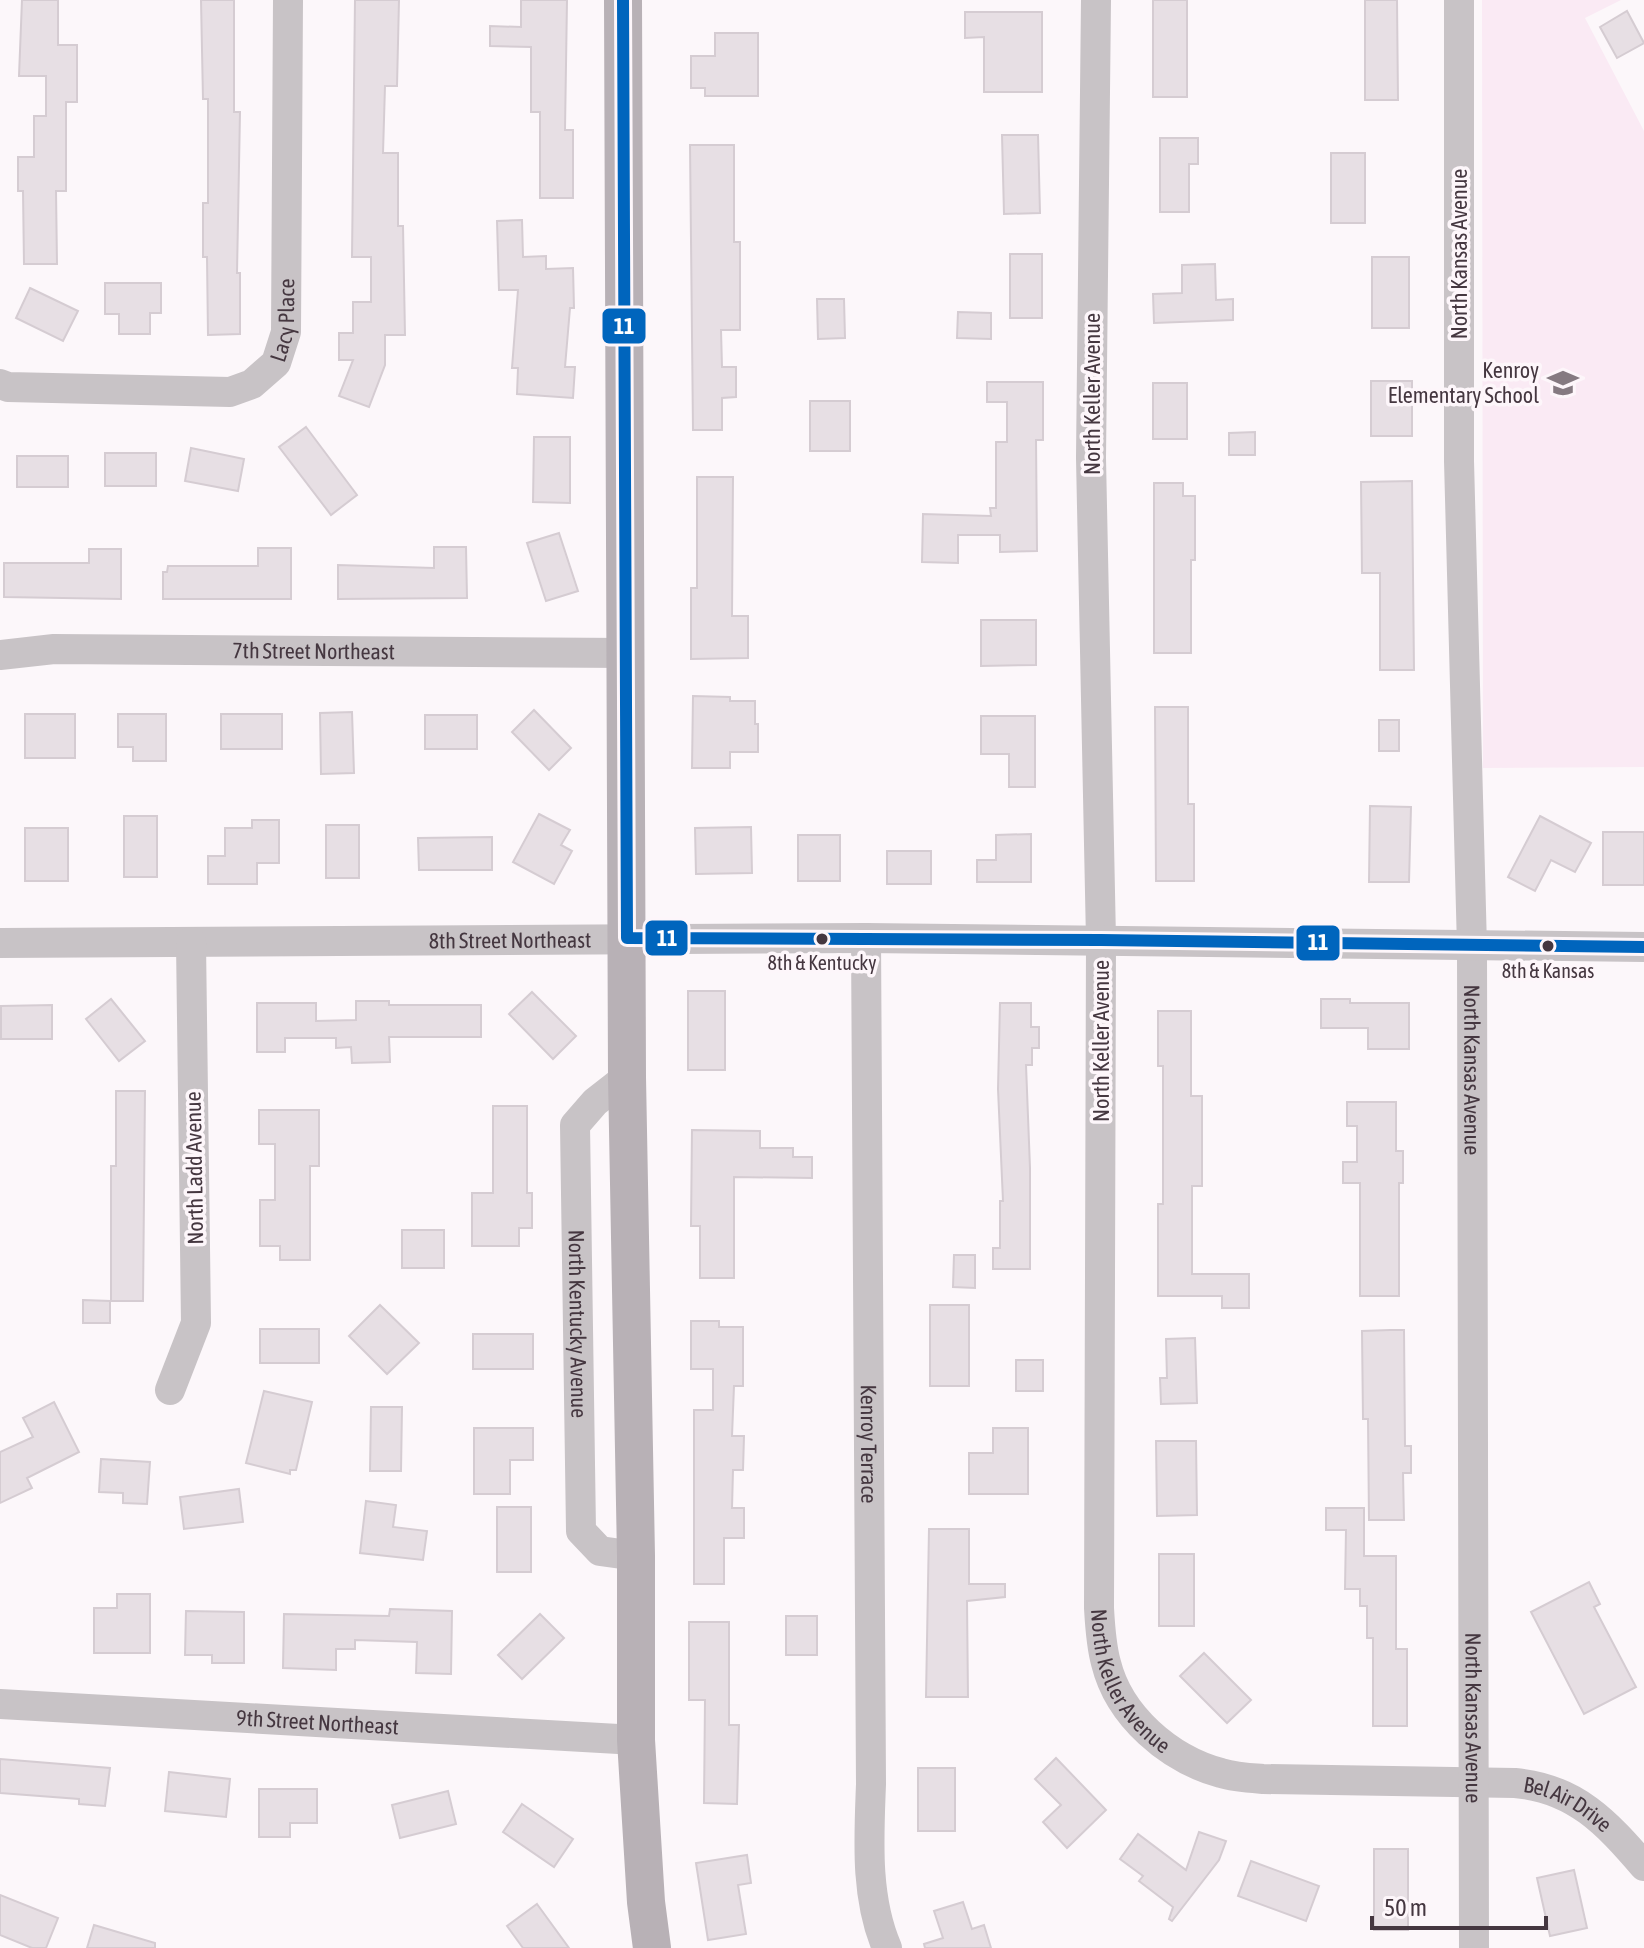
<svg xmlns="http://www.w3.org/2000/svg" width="1644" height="1948" viewBox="0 0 1644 1948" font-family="'Asap Condensed',sans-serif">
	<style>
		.green { fill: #faeaf4 }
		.building { fill: #e7dfe4; stroke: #d5ccd2; stroke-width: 2 }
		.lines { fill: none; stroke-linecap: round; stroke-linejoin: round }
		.minor { stroke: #c8c3c6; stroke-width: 30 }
		.major { stroke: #b8b1b6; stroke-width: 38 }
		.bus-1-casing { stroke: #fdf6fa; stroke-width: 18 }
		.bus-1 { stroke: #0065bd; stroke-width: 12 }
		.bus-dot { fill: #453740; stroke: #fdf6fa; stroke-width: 3 }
		.labels { text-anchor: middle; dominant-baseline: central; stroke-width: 7; stroke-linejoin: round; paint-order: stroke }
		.bus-label { font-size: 20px; fill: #453740; stroke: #fdf6fa }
		.street-label { font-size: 22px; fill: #453740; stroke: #fdf6fa }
		.poi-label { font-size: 22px; fill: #453740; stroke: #fdf6fa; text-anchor: end }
		.line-badge { stroke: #fdf6fa; stroke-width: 3 }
		.badge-label { font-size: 22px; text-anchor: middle; font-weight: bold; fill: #fff }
	</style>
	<rect width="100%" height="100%" fill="#fcf7fa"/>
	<path class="green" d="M 1482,0 L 1621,0 L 1585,18 L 1644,131 L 1644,767 L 1483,768 Z"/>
	<g class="building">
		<path d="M 22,0 L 58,0 L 58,45 L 77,45 L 77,102 L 66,102 L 66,191 L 56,191 L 57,264 L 24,264 L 23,191 L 18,191 L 18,157 L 34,157 L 34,116 L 46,116 L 46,76 L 19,76 Z"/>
		<path d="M 201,0 L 234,0 L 234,112 L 240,112 L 237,273 L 240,273 L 240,334 L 208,335 L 207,257 L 203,257 L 203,203 L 208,203 L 208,99 L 203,99 Z"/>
		<path d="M 355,0 L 399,0 L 397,86 L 385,86 L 383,153 L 398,153 L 398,226 L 403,226 L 405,335 L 385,335 L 385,365 L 369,407 L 339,396 L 353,360 L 339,360 L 339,333 L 353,333 L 353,302 L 371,302 L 371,257 L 352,257 Z"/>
		<path d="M 521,0 L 567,0 L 565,130 L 573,130 L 573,198 L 540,198 L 540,112 L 531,112 L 531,47 L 490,46 L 490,26 L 521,27 Z"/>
		<rect x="1153" y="0" width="34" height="97"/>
		<path d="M 1365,0 L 1397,0 L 1398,100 L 1365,100 Z"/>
		<path d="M 1627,11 L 1644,43 L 1617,58 L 1600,27 Z"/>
		<path d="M 965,12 L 1042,12 L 1042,92 L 984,92 L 984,37 L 965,38 Z"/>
		<path d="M 715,33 L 758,33 L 758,96 L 705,96 L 705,88 L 691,88 L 691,56 L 715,56 Z"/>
		<path d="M 1002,135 L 1038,135 L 1040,213 L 1004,214 Z"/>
		<path d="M 1160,138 L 1198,138 L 1198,164 L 1189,164 L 1189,212 L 1160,212 Z"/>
		<path d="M 690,145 L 734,145 L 734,242 L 740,242 L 740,330 L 721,330 L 722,367 L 736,367 L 736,397 L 722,398 L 722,430 L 693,430 Z"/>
		<rect x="1331" y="153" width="34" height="70"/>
		<path d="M 522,220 L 523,257 L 546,256 L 546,269 L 573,268 L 574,308 L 570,308 L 565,367 L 575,367 L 573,398 L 517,394 L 518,368 L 512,368 L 518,290 L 499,290 L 497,221 Z"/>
		<rect x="1010" y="254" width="32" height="64"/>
		<rect x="1372" y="257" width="37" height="71"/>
		<path d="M 1215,264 L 1216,300 L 1233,299 L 1233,320 L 1154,323 L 1153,294 L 1182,293 L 1182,265 Z"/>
		<path d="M 105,283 L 161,283 L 161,313 L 150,313 L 150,334 L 119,334 L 119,314 L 105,314 Z"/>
		<path d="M 30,288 L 78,311 L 63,341 L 16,318 Z"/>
		<path d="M 817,299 L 844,299 L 845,338 L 818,339 Z"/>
		<path d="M 958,312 L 991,313 L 991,339 L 957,338 Z"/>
		<rect x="1371" y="381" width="41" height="55"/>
		<path d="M 987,382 L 1043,382 L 1043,440 L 1036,440 L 1037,551 L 1000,552 L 1000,535 L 958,535 L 958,563 L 922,562 L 923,514 L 991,516 L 990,508 L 996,508 L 996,442 L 1007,442 L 1007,402 L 987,402 Z"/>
		<rect x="1153" y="383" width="34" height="56"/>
		<rect x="810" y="401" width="40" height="50"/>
		<path d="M 306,427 L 357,495 L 331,515 L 279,447 Z"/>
		<path d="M 1255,432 L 1255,455 L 1229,455 L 1229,433 Z"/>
		<path d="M 534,437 L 570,437 L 570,503 L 533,502 Z"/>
		<path d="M 191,448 L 244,459 L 238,491 L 185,481 Z"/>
		<rect x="105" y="453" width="51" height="33"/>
		<rect x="17" y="456" width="51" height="31"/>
		<path d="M 697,477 L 733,477 L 732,616 L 748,616 L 748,658 L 691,659 L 691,588 L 697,588 Z"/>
		<path d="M 1412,481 L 1414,670 L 1380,670 L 1380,573 L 1362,573 L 1361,482 Z"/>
		<path d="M 1154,483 L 1183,483 L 1183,496 L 1195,496 L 1195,560 L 1191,560 L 1191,653 L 1154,653 Z"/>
		<path d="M 559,533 L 578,591 L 546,601 L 527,543 Z"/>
		<path d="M 434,547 L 466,547 L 467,598 L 338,599 L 338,565 L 434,568 Z"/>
		<path d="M 258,548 L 291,548 L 291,599 L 163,599 L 163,572 L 167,572 L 168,566 L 258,566 Z"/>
		<path d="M 89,549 L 121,549 L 121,599 L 4,597 L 4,563 L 89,563 Z"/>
		<path d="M 981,620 L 1036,620 L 1036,665 L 981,666 Z"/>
		<path d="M 693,696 L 730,697 L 730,701 L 755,701 L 755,724 L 758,724 L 758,752 L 730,752 L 730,768 L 692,768 Z"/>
		<path d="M 1155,707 L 1188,707 L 1188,804 L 1194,804 L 1194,881 L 1156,881 Z"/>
		<path d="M 534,710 L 571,748 L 549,770 L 512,732 Z"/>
		<path d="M 352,712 L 354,773 L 321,774 L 320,713 Z"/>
		<rect x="25" y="714" width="50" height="44"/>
		<path d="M 118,714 L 166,714 L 166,761 L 133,761 L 133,747 L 118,747 Z"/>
		<rect x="221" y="714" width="61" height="35"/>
		<rect x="425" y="715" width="52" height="34"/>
		<path d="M 981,716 L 1035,716 L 1035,787 L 1009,787 L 1009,754 L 981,754 Z"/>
		<rect x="1379" y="720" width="20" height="31"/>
		<path d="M 1370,806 L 1411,807 L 1409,882 L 1369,882 Z"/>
		<path d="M 539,814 L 570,830 L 561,845 L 572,851 L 554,884 L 513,862 Z"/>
		<rect x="124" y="816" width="33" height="61"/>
		<path d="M 1540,816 L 1591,843 L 1575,872 L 1551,860 L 1535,891 L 1508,877 Z"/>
		<path d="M 252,820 L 279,820 L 279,863 L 257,863 L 257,884 L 208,884 L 208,856 L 225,856 L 225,828 L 252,828 Z"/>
		<rect x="326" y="825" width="33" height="53"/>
		<path d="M 751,827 L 752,873 L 696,874 L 695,828 Z"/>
		<rect x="25" y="828" width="43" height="53"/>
		<rect x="1603" y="832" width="41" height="53"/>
		<path d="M 1031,834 L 1031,882 L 977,882 L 977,860 L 996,860 L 996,835 Z"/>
		<rect x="798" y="835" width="42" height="46"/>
		<path d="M 492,837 L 492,870 L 419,870 L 418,838 Z"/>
		<rect x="887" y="851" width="44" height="33"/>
		<rect x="688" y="991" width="37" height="79"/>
		<path d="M 532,992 L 576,1036 L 553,1059 L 509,1014 Z"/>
		<path d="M 111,999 L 145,1041 L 119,1061 L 86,1019 Z"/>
		<path d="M 1321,999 L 1350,999 L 1350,1003 L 1409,1003 L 1409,1049 L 1368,1049 L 1368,1028 L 1321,1028 Z"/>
		<path d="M 356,1001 L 389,1001 L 389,1005 L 481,1005 L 481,1037 L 389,1037 L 390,1062 L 352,1063 L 351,1047 L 336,1048 L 336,1038 L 285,1038 L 285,1052 L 257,1052 L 257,1003 L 316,1003 L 316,1021 L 356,1020 Z"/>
		<path d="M 1000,1003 L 1031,1003 L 1031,1027 L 1039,1027 L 1039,1048 L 1032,1048 L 1032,1065 L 1026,1065 L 1030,1168 L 1030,1269 L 993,1269 L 993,1248 L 1000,1248 L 1000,1201 L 1003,1201 L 998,1089 Z"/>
		<path d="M 52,1005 L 52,1039 L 1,1039 L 1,1006 Z"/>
		<path d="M 1158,1011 L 1191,1011 L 1191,1096 L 1202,1096 L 1202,1186 L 1192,1186 L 1192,1274 L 1249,1274 L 1249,1308 L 1222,1308 L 1222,1296 L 1158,1296 L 1158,1204 L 1163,1204 L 1163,1066 L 1158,1066 Z"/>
		<path d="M 116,1091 L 145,1091 L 143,1301 L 111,1301 L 111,1166 L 116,1166 Z"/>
		<path d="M 1347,1102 L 1396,1102 L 1396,1151 L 1403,1151 L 1403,1183 L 1399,1183 L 1399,1296 L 1360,1296 L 1360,1183 L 1343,1183 L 1343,1162 L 1357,1162 L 1357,1126 L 1347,1126 Z"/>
		<path d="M 493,1106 L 527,1106 L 527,1193 L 532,1193 L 532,1228 L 519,1228 L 519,1246 L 472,1246 L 472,1193 L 493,1193 Z"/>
		<path d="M 259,1110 L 319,1110 L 319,1166 L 310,1166 L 310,1260 L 280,1260 L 280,1246 L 260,1246 L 260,1200 L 275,1200 L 275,1144 L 259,1144 Z"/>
		<path d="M 692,1130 L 760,1131 L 760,1148 L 793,1148 L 793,1157 L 812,1157 L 812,1178 L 734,1177 L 734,1278 L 700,1278 L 700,1226 L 691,1226 Z"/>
		<rect x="402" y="1230" width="42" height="38"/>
		<path d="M 954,1255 L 975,1255 L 975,1288 L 953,1287 Z"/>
		<path d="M 83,1300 L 110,1301 L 110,1323 L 83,1323 Z"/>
		<path d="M 380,1305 L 419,1343 L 387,1374 L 349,1336 Z"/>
		<rect x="930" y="1305" width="39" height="81"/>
		<path d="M 691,1321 L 719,1321 L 719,1327 L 743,1327 L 743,1386 L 734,1386 L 732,1436 L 744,1436 L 743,1470 L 733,1470 L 732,1508 L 744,1508 L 744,1538 L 724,1538 L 724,1584 L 694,1584 L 694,1410 L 713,1410 L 713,1369 L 691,1369 Z"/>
		<rect x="260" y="1329" width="59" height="34"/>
		<path d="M 1390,1330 L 1404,1330 L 1405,1446 L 1411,1446 L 1411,1473 L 1403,1473 L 1404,1520 L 1369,1520 L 1368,1419 L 1363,1419 L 1362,1331 Z"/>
		<rect x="473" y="1334" width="60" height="35"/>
		<path d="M 1195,1338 L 1197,1403 L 1161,1404 L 1160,1378 L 1167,1378 L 1166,1339 Z"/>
		<rect x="1016" y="1360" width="27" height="31"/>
		<path d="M 264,1391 L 312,1402 L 296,1470 L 290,1470 L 290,1474 L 246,1463 Z"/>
		<path d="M 54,1402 L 79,1452 L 27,1478 L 32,1488 L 0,1503 L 0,1452 L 33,1437 L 23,1418 Z"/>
		<path d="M 371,1407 L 402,1407 L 401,1471 L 370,1471 Z"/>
		<path d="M 474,1428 L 533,1428 L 533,1460 L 510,1460 L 510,1494 L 474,1494 Z"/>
		<path d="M 993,1428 L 1028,1428 L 1028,1494 L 969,1494 L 969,1453 L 993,1453 Z"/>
		<path d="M 1156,1441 L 1196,1441 L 1197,1515 L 1157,1516 Z"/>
		<path d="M 101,1459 L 150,1462 L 147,1504 L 123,1503 L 123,1493 L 99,1492 Z"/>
		<path d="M 239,1489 L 243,1522 L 184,1529 L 180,1497 Z"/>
		<path d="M 366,1501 L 396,1505 L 393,1527 L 427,1531 L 423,1560 L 360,1553 Z"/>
		<rect x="497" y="1507" width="34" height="65"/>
		<path d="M 1326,1508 L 1364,1508 L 1364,1556 L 1396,1556 L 1396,1649 L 1407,1649 L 1407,1726 L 1373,1726 L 1373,1638 L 1367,1638 L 1367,1606 L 1360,1606 L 1360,1589 L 1345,1589 L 1346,1530 L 1326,1530 Z"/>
		<path d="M 929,1529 L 969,1529 L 969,1584 L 1005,1584 L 1005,1597 L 967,1601 L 968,1697 L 926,1697 Z"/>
		<rect x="1159" y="1554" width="35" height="72"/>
		<path d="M 1589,1582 L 1600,1604 L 1594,1607 L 1636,1687 L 1584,1714 L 1531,1612 Z"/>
		<path d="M 117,1594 L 150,1594 L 150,1653 L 94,1653 L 94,1608 L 117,1608 Z"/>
		<path d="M 390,1609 L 452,1611 L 451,1674 L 416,1673 L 417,1642 L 355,1640 L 355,1649 L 336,1649 L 336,1670 L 283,1668 L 284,1614 L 389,1616 Z"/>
		<path d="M 186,1611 L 244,1612 L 244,1663 L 212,1663 L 212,1655 L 185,1655 Z"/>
		<path d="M 540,1614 L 564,1638 L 522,1679 L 498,1655 Z"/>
		<rect x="786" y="1616" width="31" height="39"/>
		<path d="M 689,1622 L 729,1622 L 729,1725 L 739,1725 L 737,1804 L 704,1803 L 705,1700 L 689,1700 Z"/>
		<path d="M 1204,1653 L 1251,1700 L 1227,1723 L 1180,1676 Z"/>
		<path d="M 1056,1758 L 1106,1810 L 1067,1848 L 1043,1822 L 1061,1805 L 1035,1779 Z"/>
		<path d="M 0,1759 L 110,1768 L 105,1806 L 79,1804 L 79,1799 L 0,1793 Z"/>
		<rect x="918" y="1768" width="37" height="63"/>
		<path d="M 169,1772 L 230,1779 L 226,1817 L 165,1811 Z"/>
		<path d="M 259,1789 L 317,1789 L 317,1823 L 290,1823 L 290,1837 L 259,1837 Z"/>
		<path d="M 448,1791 L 456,1824 L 400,1838 L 392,1805 Z"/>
		<path d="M 522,1804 L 573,1839 L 554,1867 L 503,1832 Z"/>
		<path d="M 1199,1832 L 1226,1841 L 1219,1860 L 1172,1921 L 1169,1919 L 1173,1907 L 1139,1881 L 1143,1876 L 1120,1859 L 1138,1834 L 1186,1870 Z"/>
		<rect x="1374" y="1849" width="34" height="81"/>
		<path d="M 747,1855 L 751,1883 L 738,1885 L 746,1934 L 708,1940 L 696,1863 Z"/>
		<path d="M 1251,1861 L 1319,1886 L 1306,1921 L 1238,1896 Z"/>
		<path d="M 1574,1870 L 1587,1928 L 1550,1936 L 1537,1878 Z"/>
		<path d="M 0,1895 L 58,1918 L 46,1948 L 32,1948 L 0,1935 Z"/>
		<path d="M 963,1902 L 972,1929 L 984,1925 L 991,1948 L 925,1948 L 924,1944 L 943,1938 L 934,1911 Z"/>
		<path d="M 537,1904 L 569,1948 L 523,1948 L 507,1926 Z"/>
		<path d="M 94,1925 L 155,1943 L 155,1948 L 87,1948 Z"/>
	</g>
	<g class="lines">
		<g class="minor">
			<path id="s1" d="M 1096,0 L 1091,458 L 1101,940 L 1099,1608 C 1100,1626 1101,1645 1106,1663 C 1119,1716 1169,1759 1221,1773 C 1234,1777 1250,1778 1263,1779 L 1515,1783 C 1575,1788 1607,1823 1644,1866"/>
			<path id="s2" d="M 1459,0 L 1459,461 L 1472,947 L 1474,1948"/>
			<path id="s3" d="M 0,384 L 8,387 L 230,392 L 252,384 L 276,363 L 286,332 L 288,0"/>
			<path id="s4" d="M 0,655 L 54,649 L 626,653"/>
			<path id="s5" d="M 866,938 L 871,1784 C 869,1838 865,1897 887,1948"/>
			<path id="s6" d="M 0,943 L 866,938 L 1644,947"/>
			<path id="s7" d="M 627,1077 L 595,1102 L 575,1125 L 581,1531 L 600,1551 L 636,1556"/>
			<path d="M 170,1390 L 196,1323 L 191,942"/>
			<path id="s8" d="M 0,1704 L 636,1740"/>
		</g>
		<path class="major" d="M 623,0 L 627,1077 L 636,1556 L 636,1740 L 646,1902 L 652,1948"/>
		<defs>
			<path id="bus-1" d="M 623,0 L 627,938 L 1101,940 L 1644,947"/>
		</defs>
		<use href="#bus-1" class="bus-1-casing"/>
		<use href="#bus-1" class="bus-1"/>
	</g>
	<defs>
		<symbol id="school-bare" viewBox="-9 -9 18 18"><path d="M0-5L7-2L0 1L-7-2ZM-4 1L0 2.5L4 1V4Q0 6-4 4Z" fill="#857a81" stroke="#fdf6fa" stroke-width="2.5" paint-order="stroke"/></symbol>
	</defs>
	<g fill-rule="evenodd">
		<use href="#school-bare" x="1541" y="361" width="44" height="44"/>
	</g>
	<g class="bus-dot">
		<circle cx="822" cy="939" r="7"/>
		<circle cx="1548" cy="946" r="7"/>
	</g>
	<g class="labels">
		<g class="bus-label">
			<text x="822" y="962">8th &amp; Kentucky</text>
			<text x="1548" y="970">8th &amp; Kansas</text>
		</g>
		<g class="street-label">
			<text transform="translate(1459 254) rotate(-90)">North Kansas Avenue</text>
			<text stroke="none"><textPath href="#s3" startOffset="330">Lacy Place</textPath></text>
			<text transform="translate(1092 394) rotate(-90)">North Keller Avenue</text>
			<text stroke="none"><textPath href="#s4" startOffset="314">7th Street Northeast</textPath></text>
			<text stroke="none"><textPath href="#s6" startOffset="510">8th Street Northeast</textPath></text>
			<text transform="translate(1101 1041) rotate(-90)">North Keller Avenue</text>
			<text stroke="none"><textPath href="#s2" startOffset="1070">North Kansas Avenue</textPath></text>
			<text transform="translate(194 1168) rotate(-91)">North Ladd Avenue</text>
			<text stroke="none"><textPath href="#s7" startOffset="270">North Kentucky Avenue</textPath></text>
			<text stroke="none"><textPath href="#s5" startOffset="506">Kenroy Terrace</textPath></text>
			<text stroke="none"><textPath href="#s1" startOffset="1690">North Keller Avenue</textPath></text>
			<text stroke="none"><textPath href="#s2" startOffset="1718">North Kansas Avenue</textPath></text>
			<text stroke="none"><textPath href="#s8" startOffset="318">9th Street Northeast</textPath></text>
			<text stroke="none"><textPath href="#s1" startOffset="2182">Bel Air Drive</textPath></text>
		</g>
		<g class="poi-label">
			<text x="1539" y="370">Kenroy<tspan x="1539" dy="25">Elementary School</tspan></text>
		</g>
	</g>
	<g class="line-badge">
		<rect x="601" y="307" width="46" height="38" rx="8" fill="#0065bd"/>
		<rect x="644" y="919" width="45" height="38" rx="8" fill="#0065bd"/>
		<rect x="1295" y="924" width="46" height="38" rx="8" fill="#0065bd"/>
	</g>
	<g class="badge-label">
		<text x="624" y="334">11</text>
		<text x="667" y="946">11</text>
		<text x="1318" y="950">11</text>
	</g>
	<path d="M1372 1916v12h174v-12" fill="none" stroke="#453740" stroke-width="4"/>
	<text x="1384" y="1916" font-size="24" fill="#453740" stroke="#fdf6fa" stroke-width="6" paint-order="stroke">50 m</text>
</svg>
